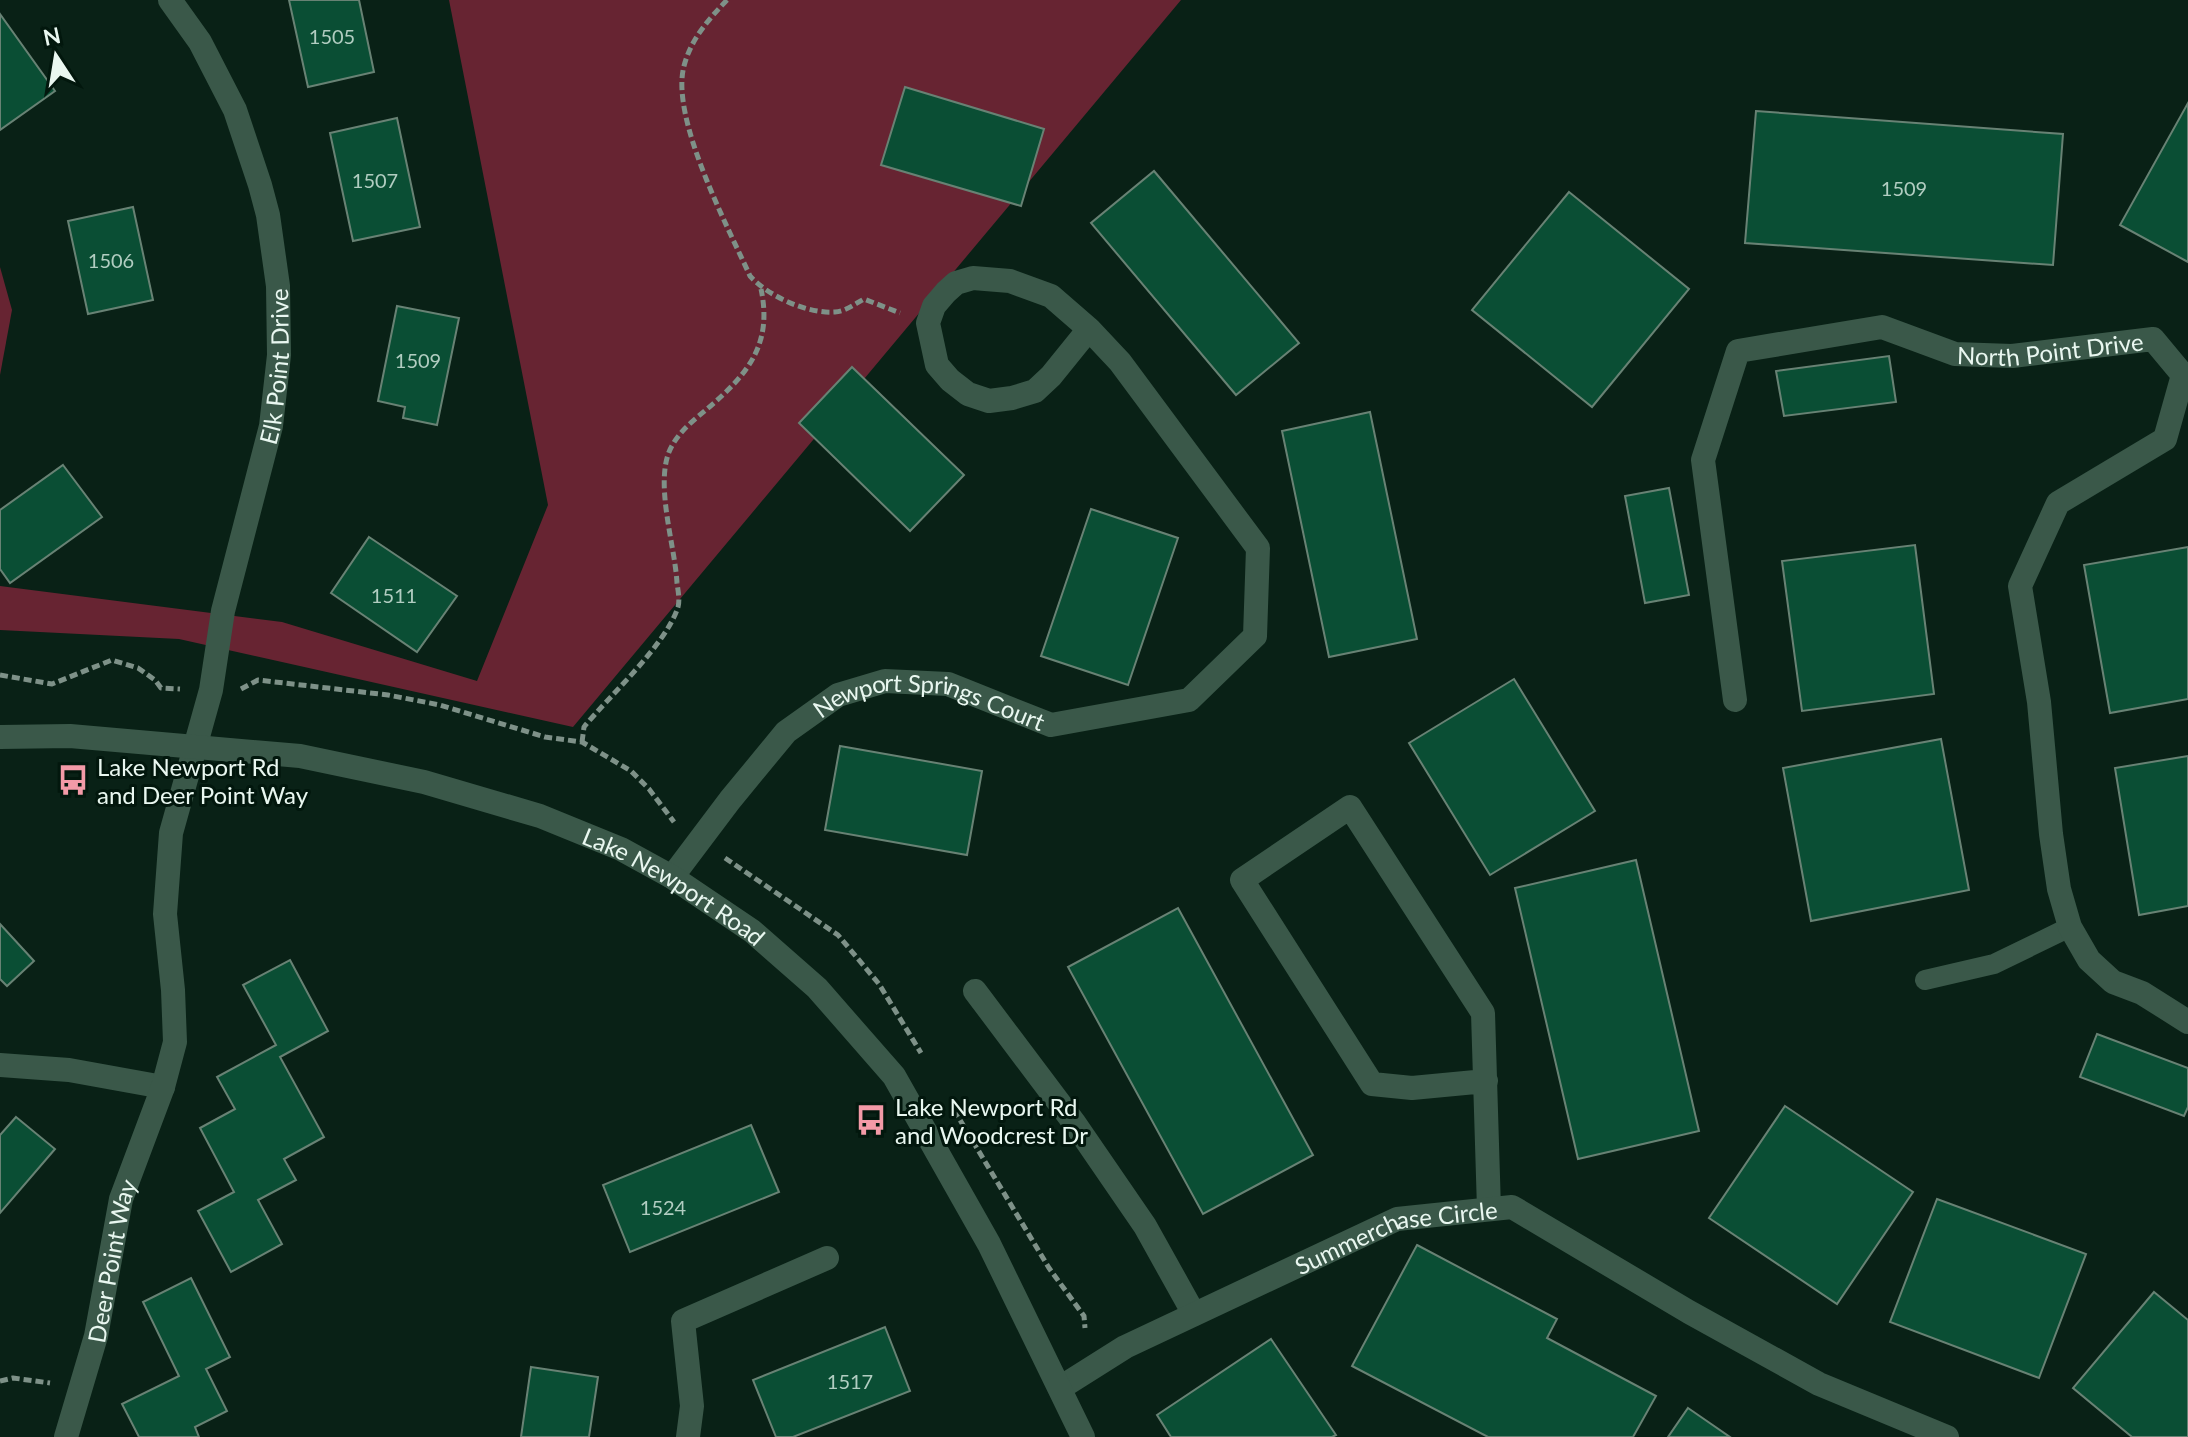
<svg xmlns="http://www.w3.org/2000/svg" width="2188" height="1437" viewBox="0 0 2188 1437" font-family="Lato,sans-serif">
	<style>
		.forest { fill: #672432 }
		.building { fill: #0a4e34; stroke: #688274; stroke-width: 2 }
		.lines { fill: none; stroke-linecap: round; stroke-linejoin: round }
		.path { stroke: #7e9188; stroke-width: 5; stroke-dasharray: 8 4; stroke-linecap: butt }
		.service { stroke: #3a5849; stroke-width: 20 }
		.minor { stroke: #3a5849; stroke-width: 24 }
		.tertiary { stroke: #3a5849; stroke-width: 24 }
		.labels { text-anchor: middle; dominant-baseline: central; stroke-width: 6; stroke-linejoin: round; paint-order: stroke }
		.number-label { font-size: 20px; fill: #b1cdc1 }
		.street-label { font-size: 24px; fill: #e9f7f0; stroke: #02170d }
		.poi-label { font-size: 24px; fill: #e9f7f0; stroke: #02170d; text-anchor: start }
	</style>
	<rect width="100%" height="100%" fill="#092116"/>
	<g class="forest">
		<path d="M 449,0 L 1181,0 L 573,727 L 179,639 L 0,630 L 0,586 L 282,622 L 477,681 L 548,505 Z"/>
		<path d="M 0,267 L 12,310 L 0,375 Z"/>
	</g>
	<g class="building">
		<path d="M 289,0 L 359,0 L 374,72 L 308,87 Z"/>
		<path d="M 0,14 L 55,91 L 0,130 Z"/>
		<path d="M 905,87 L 1044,129 L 1021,206 L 881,165 Z"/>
		<path d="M 2188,103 L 2188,262 L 2120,225 Z"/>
		<path d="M 1756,111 L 2063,134 L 2053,265 L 1745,243 Z"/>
		<path d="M 397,118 L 420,227 L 353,241 L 330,133 Z"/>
		<path d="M 1154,171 L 1299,343 L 1236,395 L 1091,223 Z"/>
		<path d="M 1569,192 L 1689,289 L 1592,407 L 1472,310 Z"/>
		<path d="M 133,207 L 153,300 L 88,314 L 68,221 Z"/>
		<path d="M 397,306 L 459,318 L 437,425 L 403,418 L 405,407 L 378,401 Z"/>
		<path d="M 1889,356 L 1896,402 L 1784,416 L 1776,371 Z"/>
		<path d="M 852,367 L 964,475 L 910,531 L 799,423 Z"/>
		<path d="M 1370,412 L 1417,639 L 1329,657 L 1282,431 Z"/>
		<path d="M 63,465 L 102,517 L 10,583 L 0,569 L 0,510 Z"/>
		<path d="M 1669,488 L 1689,595 L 1645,603 L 1625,496 Z"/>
		<path d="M 1091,509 L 1178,538 L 1128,685 L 1041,656 Z"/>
		<path d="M 369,537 L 457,596 L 417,652 L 331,593 Z"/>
		<path d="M 1915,545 L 1934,694 L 1802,711 L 1782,561 Z"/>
		<path d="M 2188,547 L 2188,699 L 2110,713 L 2084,565 Z"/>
		<path d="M 1514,679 L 1595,811 L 1490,875 L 1409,743 Z"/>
		<path d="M 1941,739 L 1969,890 L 1811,921 L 1783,768 Z"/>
		<path d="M 840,746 L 982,771 L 967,855 L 825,830 Z"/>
		<path d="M 2188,756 L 2188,906 L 2139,915 L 2115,768 Z"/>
		<path d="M 1636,860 L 1699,1131 L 1578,1159 L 1515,888 Z"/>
		<path d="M 1178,908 L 1313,1155 L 1203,1214 L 1068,967 Z"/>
		<path d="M 0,924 L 34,961 L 7,986 L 0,979 Z"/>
		<path d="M 290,960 L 328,1031 L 280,1057 L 324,1137 L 284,1159 L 296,1180 L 258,1200 L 282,1244 L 231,1272 L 198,1211 L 234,1192 L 200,1128 L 235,1109 L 217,1077 L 276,1045 L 243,985 Z"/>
		<path d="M 2097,1034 L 2188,1068 L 2188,1107 L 2184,1116 L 2080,1077 Z"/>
		<path d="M 1785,1106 L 1913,1192 L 1837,1304 L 1709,1218 Z"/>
		<path d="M 16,1117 L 55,1149 L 0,1213 L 0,1135 Z"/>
		<path d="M 751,1125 L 779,1192 L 630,1252 L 603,1185 Z"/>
		<path d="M 1937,1199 L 2086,1254 L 2039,1378 L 1890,1322 Z"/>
		<path d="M 1417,1245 L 1557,1319 L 1547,1338 L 1656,1396 L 1633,1437 L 1488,1437 L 1352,1366 Z"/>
		<path d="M 191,1278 L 230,1357 L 206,1369 L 227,1411 L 195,1427 L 199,1437 L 139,1437 L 122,1404 L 179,1376 L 143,1302 Z"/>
		<path d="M 2154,1292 L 2188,1320 L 2188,1437 L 2132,1437 L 2073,1388 Z"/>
		<path d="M 885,1327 L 910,1391 L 793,1437 L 776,1437 L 753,1380 Z"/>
		<path d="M 1271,1339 L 1336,1435 L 1332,1437 L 1171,1437 L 1157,1415 Z"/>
		<path d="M 531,1367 L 598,1377 L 589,1437 L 521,1437 Z"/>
		<path d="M 1688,1408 L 1730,1437 L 1668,1437 Z"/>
	</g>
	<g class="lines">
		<g class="path">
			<path d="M 727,0 C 708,20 691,39 684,66 C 670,118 728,227 750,276 C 768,296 807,314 835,312 C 846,311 855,304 864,299 L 900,313"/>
			<path d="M 0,675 L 52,684 L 112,660 L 138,668 L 155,680 L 161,688 L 180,689"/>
			<path d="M 241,689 L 258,680 L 388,695 L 440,705 L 545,737 L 582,742 L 631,771 L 649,789 L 674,822"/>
			<path d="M 582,742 L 584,727 C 610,695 666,645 678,607 C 680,600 678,590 677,583 C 675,544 652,477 673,444 C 681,430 695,419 707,409 C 747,375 773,345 761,289"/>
			<path d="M 725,858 L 838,935 L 879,984 L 921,1053"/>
			<path d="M 954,1110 L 1049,1268 L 1084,1316 L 1085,1328"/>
			<path d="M 0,1381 L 13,1378 L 50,1383"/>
		</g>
		<path class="service" d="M 1925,980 L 1994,964 L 2070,927"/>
		<g class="minor">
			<path id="s1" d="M 1735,700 L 1703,460 L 1738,351 L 1882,327 L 1955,354 L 2012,356 L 2153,339 L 2183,375 L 2165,439 L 2058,503 L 2020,586 L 2039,702 L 2051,834 L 2059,889 L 2070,927 L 2089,960 L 2113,982 L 2142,993 L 2188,1022"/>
			<path id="s2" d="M 672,877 L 730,800 L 786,732 L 838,695 L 885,681 L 948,684 L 1051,725 L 1189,700 L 1255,636 L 1258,548 L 1120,362 L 1089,329 L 1051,296 L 1010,281 L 973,278 L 956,283 L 946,292 L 934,306 L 928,323 L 937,365 L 950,380 L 968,394 L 989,401 L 1012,398 L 1035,391 L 1051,376 L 1089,329"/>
			<path d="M 975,991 L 1075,1124 L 1145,1226 L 1194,1314"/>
			<path d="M 0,1065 L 69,1070 L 163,1087"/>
			<path d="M 1486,1081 L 1412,1088 L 1372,1084 L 1242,880 L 1350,807 L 1483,1013 L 1489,1209"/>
			<path id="s3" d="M 1060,1388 L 1125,1347 L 1397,1219 L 1512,1207 L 1689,1312 L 1819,1384 L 1947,1437"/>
			<path id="s4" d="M 66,1437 L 96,1336 L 121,1199 L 163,1087 L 175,1042 L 173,990 L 165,914 L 171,833 L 211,690 L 223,611 L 271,426 L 279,355 L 278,286 L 268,215 L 260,185 L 235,110 L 200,42 L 170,0"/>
			<path d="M 688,1437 L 692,1406 L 683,1321 L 827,1258"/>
		</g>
		<path class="tertiary" id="s5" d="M 0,737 L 70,736 L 300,756 L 424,782 L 540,816 L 621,849 L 672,877 L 752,931 L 817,988 L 894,1076 L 989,1244 L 1083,1437"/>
	</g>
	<defs>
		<symbol id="bus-bare" viewBox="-9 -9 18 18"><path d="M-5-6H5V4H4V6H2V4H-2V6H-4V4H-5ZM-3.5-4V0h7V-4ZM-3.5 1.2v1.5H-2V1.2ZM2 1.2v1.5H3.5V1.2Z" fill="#f39aa7" stroke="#02170d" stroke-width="2.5" paint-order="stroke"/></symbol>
	</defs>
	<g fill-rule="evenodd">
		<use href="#bus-bare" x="51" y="758" width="44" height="44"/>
		<use href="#bus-bare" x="849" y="1098" width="44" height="44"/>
	</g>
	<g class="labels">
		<g class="number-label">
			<text x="332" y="36">1505</text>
			<text x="375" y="180">1507</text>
			<text x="1904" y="188">1509</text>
			<text x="111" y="260">1506</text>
			<text x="418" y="360">1509</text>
			<text x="394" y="595">1511</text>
			<text x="663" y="1207">1524</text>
			<text x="850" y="1381">1517</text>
		</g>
		<g class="street-label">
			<text stroke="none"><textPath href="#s1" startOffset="676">North Point Drive</textPath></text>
			<text stroke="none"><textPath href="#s4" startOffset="1100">Elk Point Drive</textPath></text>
			<text stroke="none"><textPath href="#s2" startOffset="342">Newport Springs Court</textPath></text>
			<text stroke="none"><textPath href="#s5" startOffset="700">Lake Newport Road</textPath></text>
			<text stroke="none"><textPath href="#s3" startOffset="372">Summerchase Circle</textPath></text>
			<text stroke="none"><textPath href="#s4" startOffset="182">Deer Point Way</textPath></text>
		</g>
		<g class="poi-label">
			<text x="97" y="766">Lake Newport Rd<tspan x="97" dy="28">and Deer Point Way</tspan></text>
			<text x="895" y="1106">Lake Newport Rd<tspan x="895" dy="28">and Woodcrest Dr</tspan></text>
		</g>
	</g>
	<g transform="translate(56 56) rotate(348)" stroke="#02170d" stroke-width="6" paint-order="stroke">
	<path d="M0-6L14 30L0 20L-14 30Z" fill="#e9f7f0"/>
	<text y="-12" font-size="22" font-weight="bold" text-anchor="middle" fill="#e9f7f0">N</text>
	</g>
</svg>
